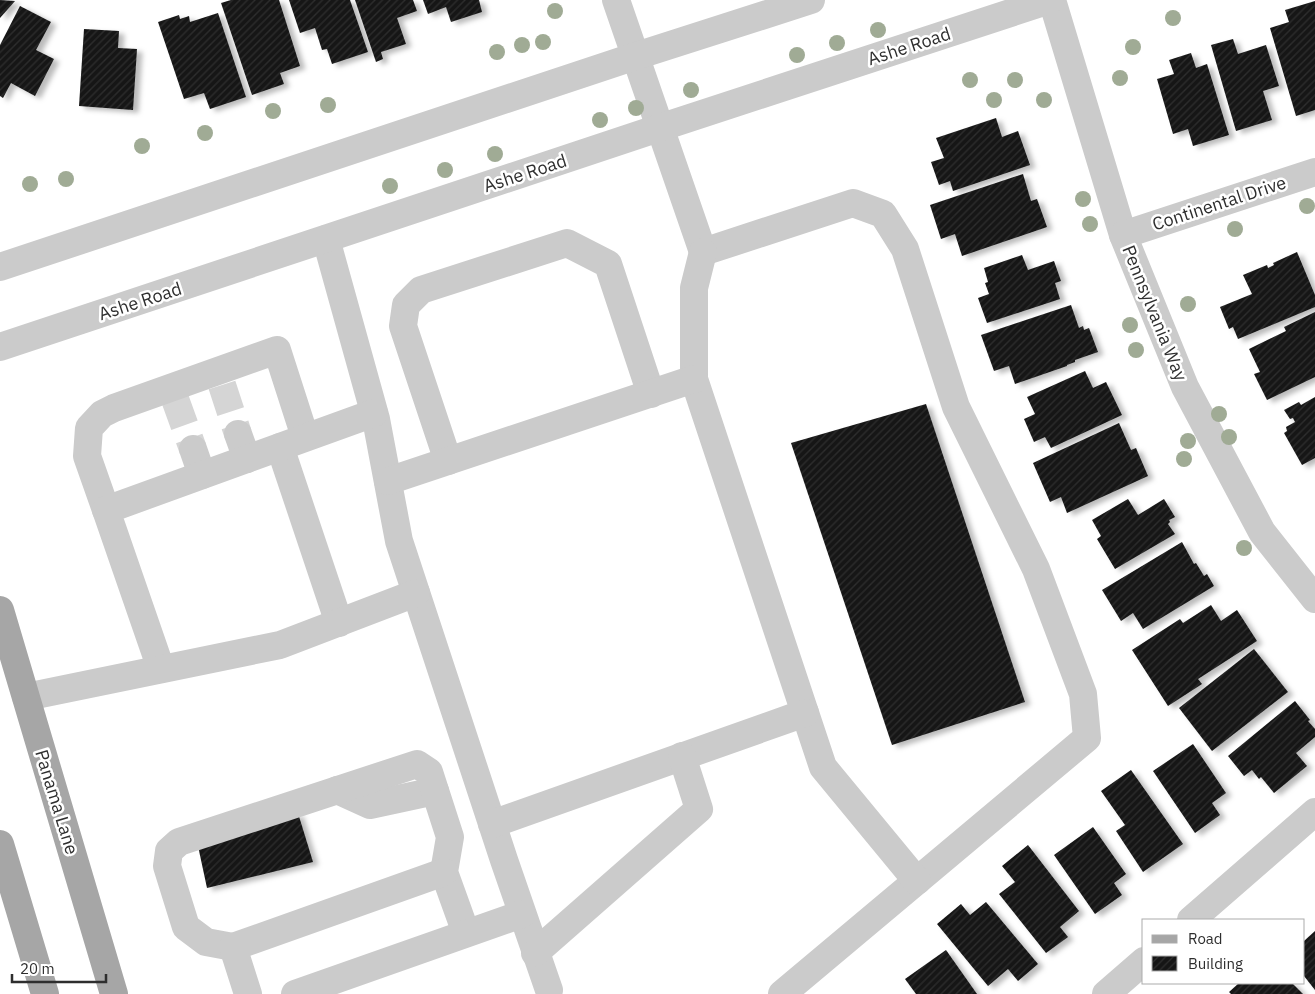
<svg xmlns="http://www.w3.org/2000/svg" width="1315" height="994" viewBox="0 0 1315 994" font-family="'IBM Plex Sans',sans-serif">
	<style>
		.building { fill: url(#building-hatch); filter: url(#shadow) }
		.lines { fill: none; stroke-linecap: round; stroke-linejoin: round }
		.minor-tunnel { stroke: #d5d5d5; stroke-width: 28; stroke-dasharray: 28 14; stroke-linecap: butt }
		.minor { stroke: #cbcbcb; stroke-width: 28 }
		.major { stroke: #a6a6a6; stroke-width: 28 }
		.tree { fill: #a0ab95 }
		.labels { text-anchor: middle; dominant-baseline: central; stroke-width: 5; stroke-linejoin: round; paint-order: stroke }
		.street-label { font-size: 18px; fill: #2e2e2e; stroke: #fff }
	</style>
	<defs>
		<pattern id="building-hatch" width="6" height="6" patternUnits="userSpaceOnUse" patternTransform="scale(1.25)"><rect width="6" height="6" fill="#151515"/><path d="M-1 1l2-2M0 6l6-6M5 7l2-2" fill="none" stroke="#2f2f2f"/></pattern>
		<filter id="shadow"><feDropShadow dx="5.5" dy="3" stdDeviation="2.5" flood-color="#0004"/></filter>
	</defs>
	<rect width="100%" height="100%" fill="#fff"/>
	<g class="building">
		<path d="M 0,0 L 15,1 L 0,18 Z"/>
		<path d="M 231,0 L 279,0 L 300,66 L 280,73 L 284,84 L 252,95 L 221,3 Z"/>
		<path d="M 289,0 L 350,0 L 368,52 L 332,64 L 327,49 L 322,50 L 315,28 L 300,33 Z"/>
		<path d="M 355,0 L 413,0 L 417,11 L 397,18 L 406,44 L 381,52 L 383,59 L 376,62 Z"/>
		<path d="M 423,0 L 479,0 L 482,12 L 451,22 L 446,7 L 428,14 Z"/>
		<path d="M 1315,1 L 1315,110 L 1296,116 L 1270,28 L 1289,22 L 1285,10 Z"/>
		<path d="M 20,6 L 51,22 L 36,50 L 54,59 L 35,96 L 11,83 L 3,98 L 0,96 L 0,45 Z"/>
		<path d="M 218,13 L 246,97 L 210,109 L 204,93 L 184,99 L 158,22 L 179,15 L 180,19 L 189,16 L 190,22 Z"/>
		<path d="M 84,29 L 119,31 L 118,48 L 137,49 L 133,110 L 79,106 Z"/>
		<path d="M 1233,39 L 1238,54 L 1266,45 L 1279,86 L 1263,91 L 1272,120 L 1236,131 L 1211,45 Z"/>
		<path d="M 1191,53 L 1196,68 L 1207,64 L 1229,135 L 1193,146 L 1188,129 L 1173,134 L 1157,79 L 1174,74 L 1169,60 Z"/>
		<path d="M 996,118 L 1002,137 L 1018,131 L 1030,165 L 953,191 L 950,181 L 939,185 L 931,162 L 944,158 L 936,138 Z"/>
		<path d="M 1023,174 L 1031,201 L 1037,199 L 1047,227 L 962,256 L 955,234 L 941,239 L 930,205 Z"/>
		<path d="M 1297,252 L 1315,295 L 1315,307 L 1238,339 L 1233,327 L 1229,329 L 1220,307 L 1252,294 L 1243,275 L 1267,265 L 1268,268 L 1274,265 L 1273,263 Z"/>
		<path d="M 1022,255 L 1028,270 L 1054,261 L 1061,281 L 1055,283 L 1060,299 L 987,323 L 978,298 L 989,294 L 985,283 L 988,282 L 984,268 Z"/>
		<path d="M 1071,305 L 1079,328 L 1083,326 L 1084,330 L 1089,328 L 1098,352 L 1075,360 L 1075,362 L 1067,365 L 1067,366 L 1015,384 L 1009,366 L 994,371 L 981,335 Z"/>
		<path d="M 1315,312 L 1315,377 L 1267,400 L 1254,374 L 1260,372 L 1249,349 L 1286,331 L 1284,327 Z"/>
		<path d="M 1085,371 L 1093,388 L 1106,382 L 1122,415 L 1051,448 L 1045,437 L 1034,442 L 1024,419 L 1035,414 L 1027,397 Z"/>
		<path d="M 1315,397 L 1315,458 L 1302,465 L 1284,433 L 1287,431 L 1286,427 L 1295,422 L 1293,418 L 1290,419 L 1284,410 L 1299,402 L 1301,405 Z"/>
		<path d="M 926,404 L 1025,702 L 892,745 L 791,443 Z"/>
		<path d="M 1119,423 L 1131,450 L 1136,448 L 1148,476 L 1067,513 L 1061,497 L 1050,502 L 1033,463 Z"/>
		<path d="M 1128,499 L 1138,515 L 1164,499 L 1175,517 L 1169,520 L 1170,522 L 1168,524 L 1175,534 L 1115,569 L 1097,539 L 1101,536 L 1092,520 Z"/>
		<path d="M 1182,542 L 1194,564 L 1196,563 L 1204,576 L 1207,574 L 1214,586 L 1143,629 L 1133,613 L 1121,621 L 1102,590 Z"/>
		<path d="M 1211,605 L 1221,621 L 1237,610 L 1257,641 L 1198,679 L 1202,684 L 1168,706 L 1132,650 L 1180,619 L 1183,623 Z"/>
		<path d="M 1254,649 L 1288,692 L 1212,751 L 1179,708 Z"/>
		<path d="M 1295,701 L 1310,720 L 1308,721 L 1315,729 L 1315,737 L 1296,753 L 1307,766 L 1274,793 L 1261,777 L 1259,779 L 1252,770 L 1244,776 L 1228,756 Z"/>
		<path d="M 1193,744 L 1226,793 L 1212,803 L 1220,815 L 1195,833 L 1153,771 Z"/>
		<path d="M 1131,770 L 1183,844 L 1143,872 L 1116,831 L 1125,825 L 1101,791 Z"/>
		<path d="M 298,813 L 313,862 L 207,888 L 198,846 Z"/>
		<path d="M 1093,827 L 1126,874 L 1114,883 L 1122,895 L 1095,914 L 1054,855 Z"/>
		<path d="M 1028,845 L 1079,911 L 1060,927 L 1068,937 L 1046,953 L 999,894 L 1015,882 L 1002,866 Z"/>
		<path d="M 986,902 L 1038,964 L 1018,981 L 1008,969 L 988,986 L 937,924 L 961,904 L 970,915 Z"/>
		<path d="M 1315,931 L 1315,990 L 1304,976 L 1304,941 Z"/>
		<path d="M 946,950 L 977,994 L 916,994 L 905,979 Z"/>
		<path d="M 1239,983 L 1292,983 L 1303,994 L 1231,994 L 1229,992 Z"/>
	</g>
	<g class="lines">
		<g class="minor-tunnel">
			<path d="M 222,385 L 238,434"/>
			<path d="M 175,399 L 193,449"/>
		</g>
		<g class="minor">
			<path d="M 616,0 L 703,252 L 853,203 L 883,214 L 905,249 L 956,407 L 1036,569 L 1083,694 L 1087,738 L 782,994"/>
			<path d="M 1052,0 L 1123,235 L 1185,387 L 1262,532 L 1315,599"/>
			<path d="M 1123,235 L 1315,172"/>
			<path d="M 326,239 L 376,419 L 399,541 L 504,860 L 549,990"/>
			<path d="M 703,252 L 694,288 L 694,379 L 823,767 L 917,881"/>
			<path d="M 0,267 L 636,56 L 811,0"/>
			<path d="M 0,347 L 659,128 L 1050,0"/>
			<path d="M 238,434 L 247,459"/>
			<path d="M 280,447 L 339,623"/>
			<path d="M 193,449 L 202,475"/>
			<path d="M 448,461 L 403,326 L 406,305 L 421,290 L 567,243 L 608,264 L 651,394"/>
			<path d="M 388,481 L 694,379"/>
			<path d="M 106,510 L 87,456 L 89,428 L 102,414 L 114,408 L 277,350 L 305,437"/>
			<path d="M 161,669 L 106,510 L 374,413"/>
			<path d="M 26,697 L 280,645 L 416,593"/>
			<path d="M 337,790 L 370,805 L 435,791"/>
			<path d="M 492,824 L 805,713"/>
			<path d="M 1191,920 L 1315,812"/>
			<path d="M 233,947 L 206,942 L 186,927 L 167,866 L 169,851 L 179,842 L 417,764 L 429,772 L 450,837 L 444,872 L 466,933"/>
			<path d="M 535,953 L 699,809 L 682,756"/>
			<path d="M 248,994 L 233,947 L 444,872"/>
			<path d="M 295,994 L 522,914"/>
			<path d="M 1106,994 L 1144,961"/>
		</g>
		<g class="major">
			<path d="M 0,610 L 114,994"/>
			<path d="M 0,844 L 45,994"/>
		</g>
	</g>
	<g class="tree">
		<circle cx="555" cy="11" r="8"/>
		<circle cx="1173" cy="18" r="8"/>
		<circle cx="878" cy="30" r="8"/>
		<circle cx="543" cy="42" r="8"/>
		<circle cx="837" cy="43" r="8"/>
		<circle cx="522" cy="45" r="8"/>
		<circle cx="1133" cy="47" r="8"/>
		<circle cx="497" cy="52" r="8"/>
		<circle cx="797" cy="55" r="8"/>
		<circle cx="1120" cy="78" r="8"/>
		<circle cx="970" cy="80" r="8"/>
		<circle cx="1015" cy="80" r="8"/>
		<circle cx="691" cy="90" r="8"/>
		<circle cx="994" cy="100" r="8"/>
		<circle cx="1044" cy="100" r="8"/>
		<circle cx="328" cy="105" r="8"/>
		<circle cx="636" cy="108" r="8"/>
		<circle cx="273" cy="111" r="8"/>
		<circle cx="600" cy="120" r="8"/>
		<circle cx="205" cy="133" r="8"/>
		<circle cx="142" cy="146" r="8"/>
		<circle cx="495" cy="154" r="8"/>
		<circle cx="445" cy="170" r="8"/>
		<circle cx="66" cy="179" r="8"/>
		<circle cx="30" cy="184" r="8"/>
		<circle cx="390" cy="186" r="8"/>
		<circle cx="1083" cy="199" r="8"/>
		<circle cx="1307" cy="206" r="8"/>
		<circle cx="1090" cy="224" r="8"/>
		<circle cx="1235" cy="229" r="8"/>
		<circle cx="1188" cy="304" r="8"/>
		<circle cx="1130" cy="325" r="8"/>
		<circle cx="1136" cy="350" r="8"/>
		<circle cx="1219" cy="414" r="8"/>
		<circle cx="1229" cy="437" r="8"/>
		<circle cx="1188" cy="441" r="8"/>
		<circle cx="1184" cy="459" r="8"/>
		<circle cx="1244" cy="548" r="8"/>
	</g>
	<g class="labels">
		<g class="street-label">
			<text transform="translate(909 46) rotate(-18)">Ashe Road</text>
			<text transform="translate(525 173) rotate(-18)">Ashe Road</text>
			<text transform="translate(1219 203) rotate(-18)">Continental Drive</text>
			<text transform="translate(140 301) rotate(-18)">Ashe Road</text>
			<text transform="translate(1155 313) rotate(68)">Pennsylvania Way</text>
			<text transform="translate(57 802) rotate(73)">Panama Lane</text>
		</g>
	</g>
	<rect x="1142" y="919" width="162" height="65" fill="#ffffff" stroke="#ababab"/>
	<rect x="1152" y="935" width="25" height="8" fill="#a6a6a6" stroke="#ababab"/>
	<text x="1188" y="944" font-size="15" fill="#2e2e2e">Road</text>
	<rect x="1152" y="956" width="25" height="15" fill="url(#building-hatch)" stroke="#ababab"/>
	<text x="1188" y="969" font-size="15" fill="#2e2e2e">Building</text>
	<path d="M12 974v8h94v-8" fill="none" stroke="#2e2e2e" stroke-width="2.5"/>
	<text x="20" y="974" font-size="15" fill="#2e2e2e" stroke="#ffffff" stroke-width="4" paint-order="stroke">20 m</text>
</svg>
